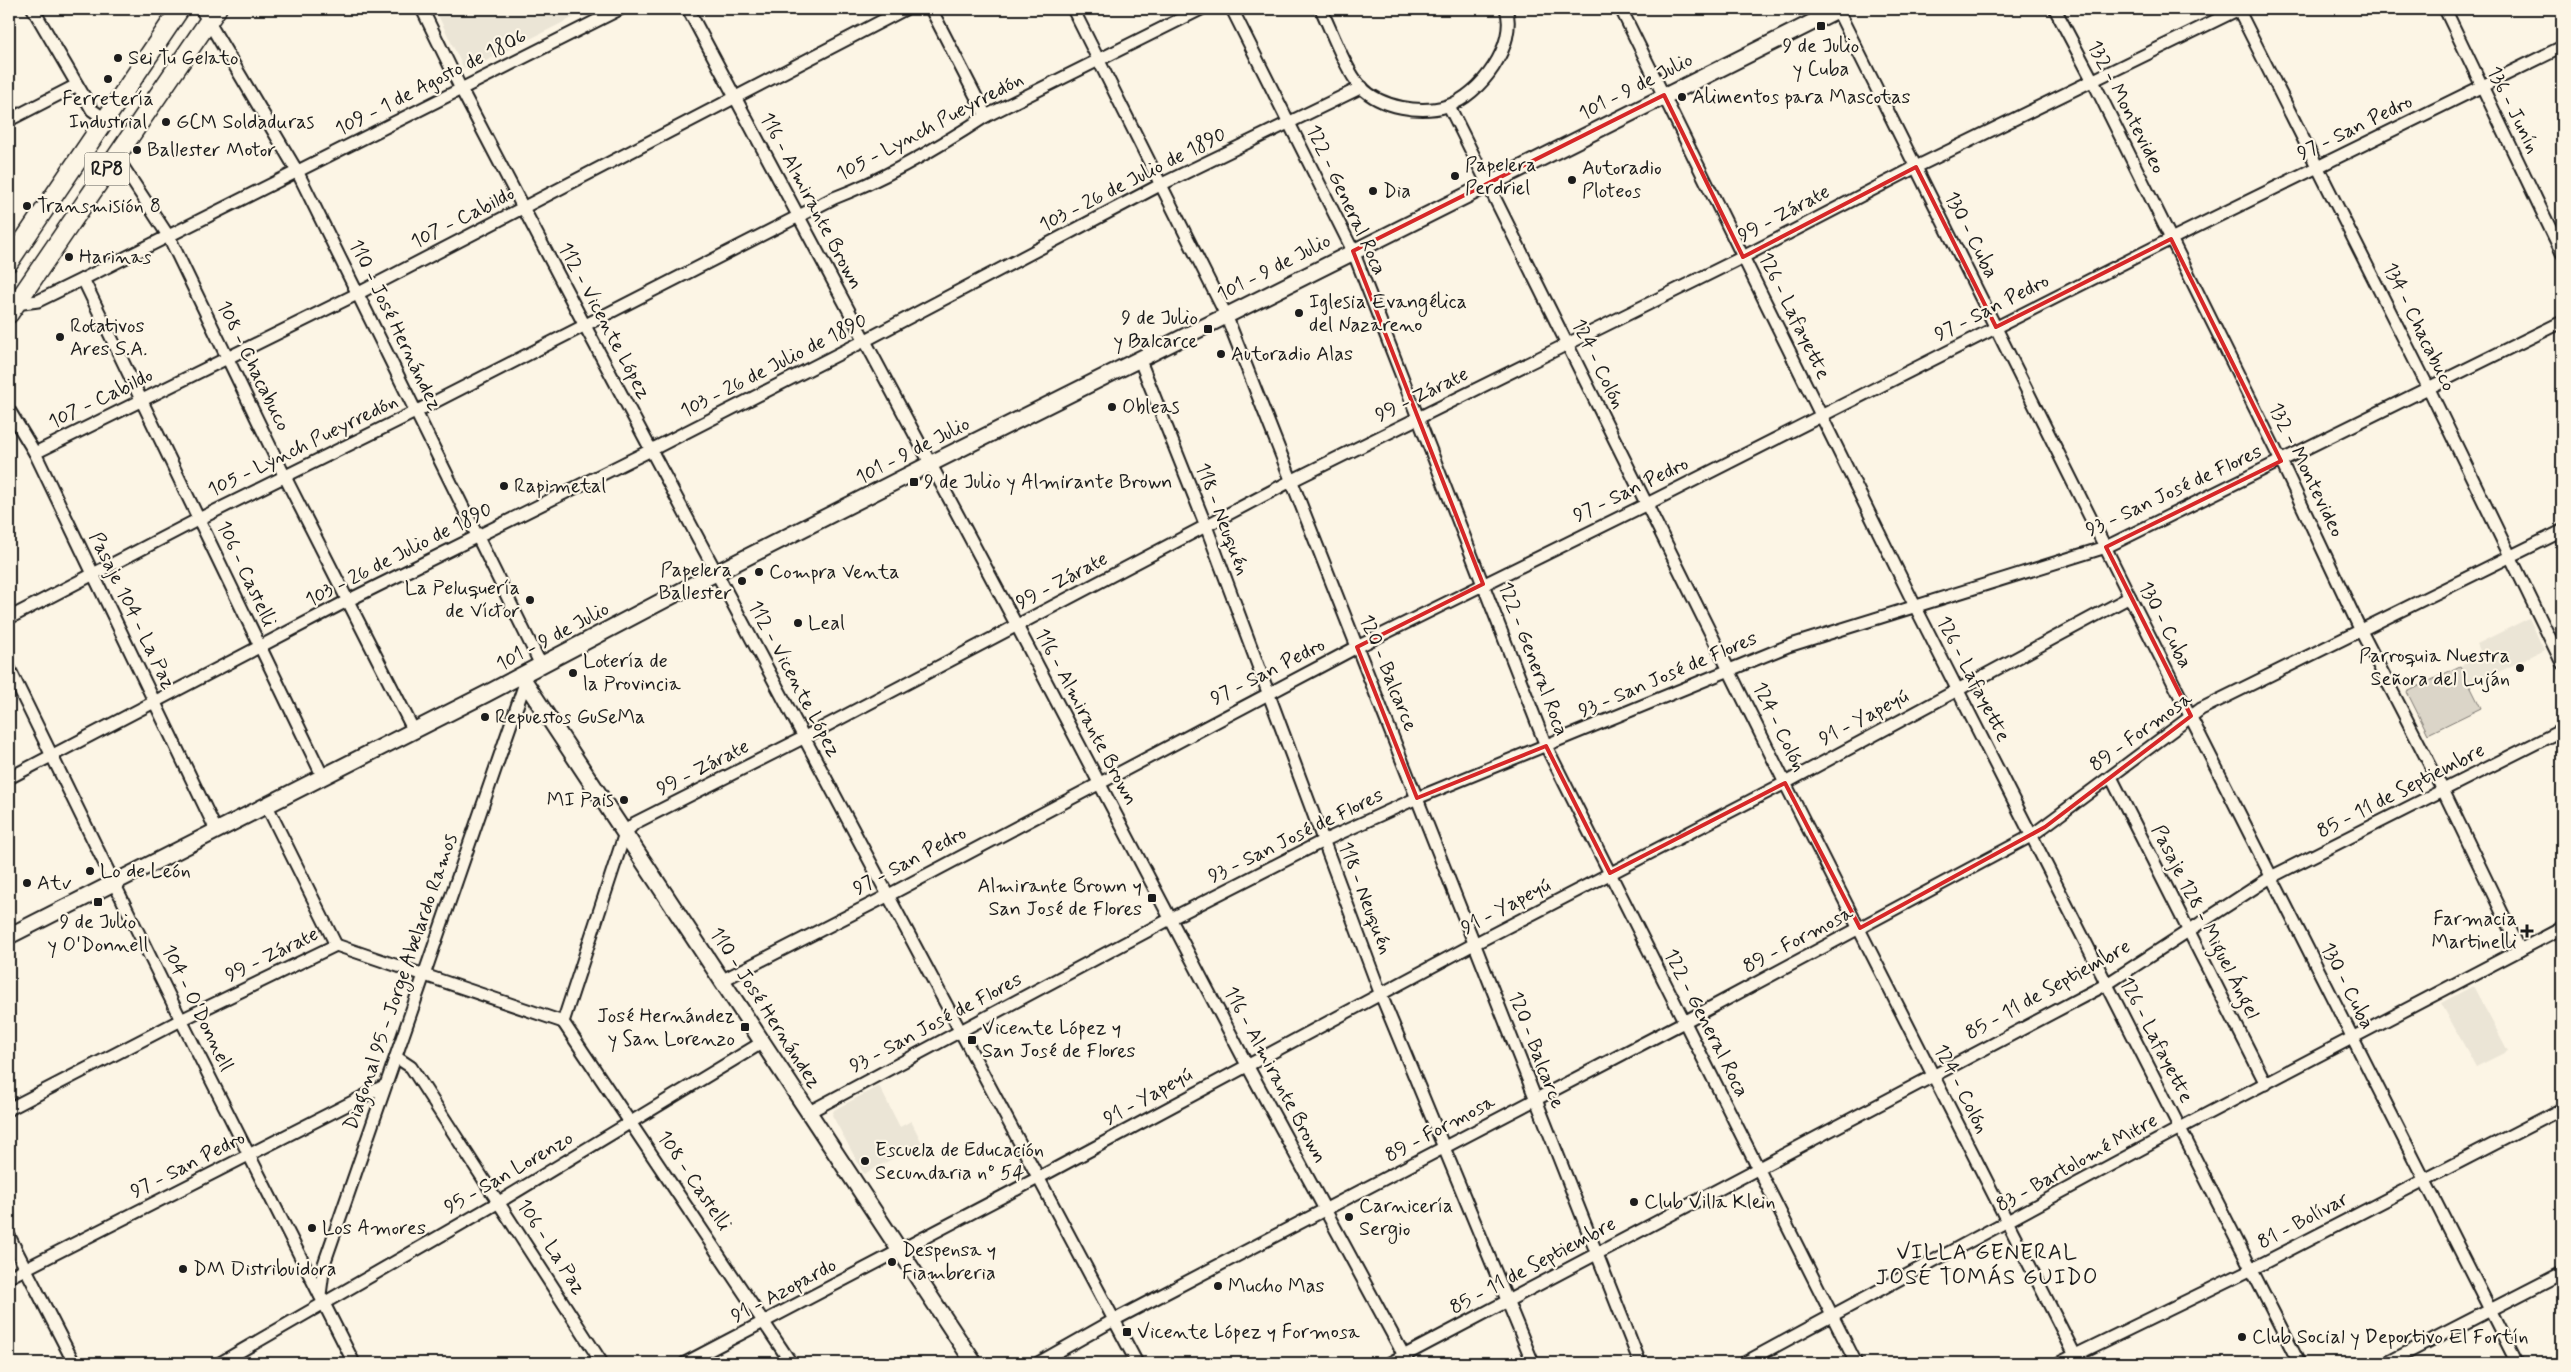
<svg xmlns="http://www.w3.org/2000/svg" width="2571" height="1372" viewBox="0 0 2571 1372" font-family="Mynerve,sans-serif">
	<style>
		.built { fill: #ebe5d6 }
		.green { fill: #dbd5c8; stroke: #7c7872 }
		.lines { fill: none; stroke-linecap: round; stroke-linejoin: round }
		.street-casing { stroke: #1c1c1c; stroke-width: 15 }
		.secondary-casing { stroke: #1c1c1c; stroke-width: 19 }
		.primary-casing { stroke: #1c1c1c; stroke-width: 21 }
		.street { stroke: #fcf5e5; stroke-width: 11 }
		.secondary { stroke: #fcf5e5; stroke-width: 15 }
		.primary { stroke: #fcf5e5; stroke-width: 18 }
		.marked { fill: none; stroke: #d62828; stroke-width: 4; stroke-linejoin: round }
		.poi-dot { fill: #1c1c1c; stroke: #fcf5e5; stroke-width: 2 }
		.labels { text-anchor: middle; dominant-baseline: central; stroke-width: 4.5; stroke-linejoin: round; paint-order: stroke }
		.shield { fill: #fcf5e5; stroke: #5f5d58; stroke-width: 1 }
		.shield-label { font-size: 19px; font-weight: bold; fill: #1c1c1c }
		.poi-label { font-size: 20px; fill: #1c1c1c; stroke: #fcf5e5; text-anchor: start }
		.street-label { font-size: 20px; fill: #1c1c1c; stroke: #fcf5e5 }
		.quarter-label { font-size: 22px; letter-spacing: 1px; fill: #1c1c1c; stroke: #fcf5e5 }
	</style>
	<rect width="100%" height="100%" fill="#fcf5e5"/>
	<filter id="ink" filterUnits="userSpaceOnUse"><feTurbulence type="fractalNoise" baseFrequency=".02" numOctaves="2"/><feDisplacementMap in="SourceGraphic" scale="10" xChannelSelector="R" yChannelSelector="G"/><feConvolveMatrix kernelMatrix="1 2 1 2 8 2 1 2 1" color-interpolation-filters="sRGB"/></filter>
	<g filter="url(#ink)">
		<g class="built">
			<path d="M 435,9 L 590,9 L 470,69 L 463,67 Z"/>
			<path d="M 2529,618 L 2544,650 L 2470,686 L 2460,666 L 2482,655 L 2477,644 Z"/>
			<path d="M 2473,986 L 2508,1051 L 2476,1067 L 2441,1003 Z"/>
			<path d="M 879,1086 L 900,1127 L 911,1121 L 922,1143 L 864,1174 L 832,1115 L 834,1110 Z"/>
		</g>
		<path class="green" d="M 2460,666 L 2481,708 L 2428,734 L 2407,692 Z"/>
		<g class="lines">
			<defs>
				<g id="street">
					<path d="M 33,9 L 92,110 L 105,119"/>
					<path d="M 201,9 L 297,171 L 541,665"/>
					<path d="M 422,9 L 461,89 L 584,324 L 1137,1363"/>
					<path d="M 688,9 L 1017,626 L 1247,1065 L 1408,1363"/>
					<path d="M 931,9 L 986,116"/>
					<path d="M 1073,9 L 1226,315 L 1640,1363"/>
					<path d="M 1232,9 L 1353,251 L 1546,746 L 1856,1363"/>
					<path d="M 1321,9 C 1331,30 1346,71 1361,87 C 1381,108 1421,114 1447,106 C 1480,96 1518,44 1506,9"/>
					<path d="M 1621,9 L 1915,606 L 2299,1363"/>
					<path d="M 1837,9 L 2130,597 L 2517,1363"/>
					<path d="M 2055,9 L 2093,81 L 2281,461 L 2361,631 L 2443,790 L 2520,950"/>
					<path d="M 2238,9 L 2429,389 L 2562,663"/>
					<path d="M 2445,9 L 2562,253"/>
					<path d="M 1449,106 L 1785,783 L 2079,1363"/>
					<path d="M 9,120 L 77,85"/>
					<path d="M 116,156 L 169,237 L 285,477 L 414,731"/>
					<path d="M 83,279 L 323,777"/>
					<path d="M 16,304 L 38,301 L 83,279 L 620,9"/>
					<path d="M 1139,358 L 1206,526 L 1381,995 L 1533,1363"/>
					<path d="M 9,410 L 35,453 L 217,832"/>
					<path d="M 35,453 L 357,294 L 905,9"/>
					<path d="M 9,618 L 199,519 L 415,412 L 834,198 C 887,178 939,147 986,116 L 1201,9"/>
					<path d="M 9,668 L 181,1020 L 354,1363"/>
					<path d="M 2111,777 L 2266,1084"/>
					<path d="M 9,778 L 347,601 L 651,450 L 864,341 L 1160,185 L 1362,87"/>
					<path d="M 267,806 L 336,945"/>
					<path d="M 723,980 L 887,896 L 1357,647 L 1647,504 L 2171,239 L 2562,47"/>
					<path d="M 563,1022 L 625,833 L 635,823 L 803,738 L 1291,481 L 1743,257 L 1916,167 L 2239,9"/>
					<path d="M 563,1022 L 791,1363"/>
					<path d="M 396,1057 L 411,1067 L 602,1363"/>
					<path d="M 9,1109 L 181,1020 L 336,945 L 563,1022"/>
					<path d="M 809,1112 L 1172,918 L 1323,841 L 1417,798 L 1788,646 L 2106,547 L 2562,322"/>
					<path d="M 9,1236 L 74,1363"/>
					<path d="M 9,1277 L 384,1086"/>
					<path d="M 320,1295 L 324,1264 L 525,683"/>
					<path d="M 220,1363 L 499,1202 L 763,1042"/>
					<path d="M 685,1363 L 1038,1178 L 1474,944 L 1785,783 L 2130,597"/>
					<path d="M 1038,1363 L 1114,1320 L 1684,1022 L 2031,836 L 2201,709 L 2562,531"/>
					<path d="M 1390,1363 L 2107,984 L 2271,877 L 2562,730"/>
					<path d="M 1744,1363 L 2180,1128 L 2562,928"/>
					<path d="M 2059,1363 L 2252,1269 L 2562,1109"/>
					<path d="M 2387,1363 L 2562,1273"/>
				</g>
				<g id="secondary">
					<path d="M 521,676 L 974,1363"/>
					<path d="M 9,936 L 486,694 L 702,580 L 930,464 L 1839,9"/>
				</g>
				<g id="primary">
					<path d="M 9,262 L 180,9"/>
					<path d="M 9,314 L 217,9"/>
				</g>
			</defs>
			<use href="#street" class="street-casing"/>
			<use href="#secondary" class="secondary-casing"/>
			<use href="#primary" class="primary-casing"/>
			<use href="#street" class="street"/>
			<use href="#secondary" class="secondary"/>
			<use href="#primary" class="primary"/>
		</g>
	</g>
	<path class="marked" d="M 1664,95 L 1743,257 L 1916,167 L 1996,327 L 2171,239 L 2281,461 L 2106,547 L 2191,716 L 2045,827 L 1860,928 L 1785,783 L 1610,873 L 1546,746 L 1417,798 L 1357,647 L 1483,584 L 1353,251 Z"/>
	<g class="poi-dot">
		<rect x="1816" y="21" width="10" height="10" rx="2.5"/>
		<circle cx="118" cy="58" r="5"/>
		<circle cx="108" cy="79" r="5"/>
		<circle cx="1682" cy="97" r="5"/>
		<circle cx="166" cy="122" r="5"/>
		<circle cx="137" cy="150" r="5"/>
		<circle cx="1455" cy="176" r="5"/>
		<circle cx="1572" cy="180" r="5"/>
		<circle cx="1373" cy="191" r="5"/>
		<circle cx="27" cy="206" r="5"/>
		<circle cx="69" cy="257" r="5"/>
		<circle cx="1299" cy="313" r="5"/>
		<rect x="1203" y="324" width="10" height="10" rx="2.5"/>
		<circle cx="60" cy="337" r="5"/>
		<circle cx="1221" cy="354" r="5"/>
		<circle cx="1112" cy="407" r="5"/>
		<rect x="909" y="477" width="10" height="10" rx="2.5"/>
		<circle cx="504" cy="486" r="5"/>
		<circle cx="759" cy="572" r="5"/>
		<circle cx="742" cy="581" r="5"/>
		<circle cx="530" cy="600" r="5"/>
		<circle cx="798" cy="623" r="5"/>
		<circle cx="2520" cy="668" r="5"/>
		<circle cx="573" cy="673" r="5"/>
		<circle cx="485" cy="717" r="5"/>
		<circle cx="624" cy="800" r="5"/>
		<circle cx="90" cy="871" r="5"/>
		<circle cx="27" cy="883" r="5"/>
		<rect x="1147" y="893" width="10" height="10" rx="2.5"/>
		<rect x="93" y="897" width="10" height="10" rx="2.5"/>
		<path d="M2524.5 923.5h5v5h5v5h-5v5h-5v-5h-5v-5h5z"/>
		<rect x="740" y="1022" width="10" height="10" rx="2.5"/>
		<rect x="967" y="1035" width="10" height="10" rx="2.5"/>
		<circle cx="865" cy="1161" r="5"/>
		<circle cx="1634" cy="1202" r="5"/>
		<circle cx="1349" cy="1217" r="5"/>
		<circle cx="312" cy="1228" r="5"/>
		<circle cx="892" cy="1262" r="5"/>
		<circle cx="183" cy="1269" r="5"/>
		<circle cx="1218" cy="1286" r="5"/>
		<rect x="1122" y="1327" width="10" height="10" rx="2.5"/>
		<circle cx="2242" cy="1337" r="5"/>
	</g>
	<g class="labels">
		<rect class="shield" x="84.5" y="152.5" width="45" height="33" rx="4"/>
		<g class="shield-label">
			<text x="107" y="169">RP8</text>
		</g>
		<g class="poi-label">
			<text x="1821" y="46" text-anchor="middle">9 de Julio<tspan x="1821" dy="23">y Cuba</tspan></text>
			<text x="128" y="58">Sei Tu Gelato</text>
			<text x="1692" y="97">Alimentos para Mascotas</text>
			<text x="108" y="99" text-anchor="middle">Ferretería<tspan x="108" dy="23">Industrial</tspan></text>
			<text x="176" y="122">GCM Soldaduras</text>
			<text x="147" y="150">Ballester Motor</text>
			<text x="1465" y="165">Papelera<tspan x="1465" dy="23">Perdriel</tspan></text>
			<text x="1582" y="168">Autoradio<tspan x="1582" dy="23">Ploteos</tspan></text>
			<text x="1383" y="191">Dia</text>
			<text x="37" y="206">Transmisión 8</text>
			<text x="79" y="257">Harinas</text>
			<text x="1309" y="302">Iglesia Evangélica<tspan x="1309" dy="23">del Nazareno</tspan></text>
			<text x="1198" y="318" text-anchor="end">9 de Julio<tspan x="1198" dy="23">y Balcarce</tspan></text>
			<text x="70" y="326">Rotativos<tspan x="70" dy="23">Ares S.A.</tspan></text>
			<text x="1231" y="354">Autoradio Alas</text>
			<text x="1122" y="407">Obleas</text>
			<text x="924" y="482">9 de Julio y Almirante Brown</text>
			<text x="514" y="486">Rapimetal</text>
			<text x="732" y="570" text-anchor="end">Papelera<tspan x="732" dy="23">Ballester</tspan></text>
			<text x="769" y="572">Compra Venta</text>
			<text x="520" y="588" text-anchor="end">La Peluquería<tspan x="520" dy="23">de Víctor</tspan></text>
			<text x="808" y="623">Leal</text>
			<text x="2510" y="656" text-anchor="end">Parroquia Nuestra<tspan x="2510" dy="23">Señora del Luján</tspan></text>
			<text x="583" y="661">Lotería de<tspan x="583" dy="23">la Provincia</tspan></text>
			<text x="495" y="717">Repuestos GuSeMa</text>
			<text x="614" y="800" text-anchor="end">MI Pais</text>
			<text x="100" y="871">Lo de León</text>
			<text x="37" y="883">Atv</text>
			<text x="1142" y="886" text-anchor="end">Almirante Brown y<tspan x="1142" dy="23">San José de Flores</tspan></text>
			<text x="2517" y="919" text-anchor="end">Farmacia<tspan x="2517" dy="23">Martinelli</tspan></text>
			<text x="98" y="922" text-anchor="middle">9 de Julio<tspan x="98" dy="23">y O'Donnell</tspan></text>
			<text x="735" y="1016" text-anchor="end">José Hernández<tspan x="735" dy="23">y San Lorenzo</tspan></text>
			<text x="982" y="1028">Vicente López y<tspan x="982" dy="23">San José de Flores</tspan></text>
			<text x="875" y="1150">Escuela de Educación<tspan x="875" dy="23">Secundaria nº 54</tspan></text>
			<text x="1644" y="1202">Club Villa Klein</text>
			<text x="1359" y="1206">Carnicería<tspan x="1359" dy="23">Sergio</tspan></text>
			<text x="322" y="1228">Los Amores</text>
			<text x="902" y="1250">Despensa y<tspan x="902" dy="23">Fiambreria</tspan></text>
			<text x="193" y="1269">DM Distribuidora</text>
			<text x="1228" y="1286">Mucho Mas</text>
			<text x="1137" y="1332">Vicente López y Formosa</text>
			<text x="2252" y="1337">Club Social y Deportivo El Fortín</text>
		</g>
		<g class="street-label">
			<text transform="translate(431 83) rotate(-27)">109 - 1 de Agosto de 1806</text>
			<text transform="translate(1636 87) rotate(-27)">101 - 9 de Julio</text>
			<text transform="translate(2126 107) rotate(63)">132 - Montevideo</text>
			<text transform="translate(2513 110) rotate(64)">136 - Junín</text>
			<text transform="translate(930 127) rotate(-28)">105 - Lynch Pueyrredón</text>
			<text transform="translate(2355 128) rotate(-26)">97 - San Pedro</text>
			<text transform="translate(1133 180) rotate(-27)">103 - 26 de Julio de 1890</text>
			<text transform="translate(1346 200) rotate(65)">122 - General Roca</text>
			<text transform="translate(811 201) rotate(62)">116 - Almirante Brown</text>
			<text transform="translate(1784 214) rotate(-28)">99 - Zárate</text>
			<text transform="translate(463 218) rotate(-27)">107 - Cabildo</text>
			<text transform="translate(1971 235) rotate(63)">130 - Cuba</text>
			<text transform="translate(1274 268) rotate(-27)">101 - 9 de Julio</text>
			<text transform="translate(1992 308) rotate(-27)">97 - San Pedro</text>
			<text transform="translate(1794 316) rotate(64)">126 - Lafayette</text>
			<text transform="translate(604 321) rotate(62)">112 - Vicente López</text>
			<text transform="translate(395 325) rotate(64)">110 - José Hernández</text>
			<text transform="translate(2419 327) rotate(64)">134 - Chacabuco</text>
			<text transform="translate(1598 364) rotate(64)">124 - Colón</text>
			<text transform="translate(253 366) rotate(64)">108 - Chacabuco</text>
			<text transform="translate(774 366) rotate(-27)">103 - 26 de Julio de 1890</text>
			<text transform="translate(1422 395) rotate(-26)">99 - Zárate</text>
			<text transform="translate(101 399) rotate(-26)">107 - Cabildo</text>
			<text transform="translate(303 446) rotate(-26)">105 - Lynch Pueyrredón</text>
			<text transform="translate(913 451) rotate(-27)">101 - 9 de Julio</text>
			<text transform="translate(2306 470) rotate(64)">132 - Montevideo</text>
			<text transform="translate(1631 490) rotate(-26)">97 - San Pedro</text>
			<text transform="translate(2174 491) rotate(-25)">93 - San José de Flores</text>
			<text transform="translate(1222 519) rotate(69)">118 - Neuquén</text>
			<text transform="translate(399 555) rotate(-27)">103 - 26 de Julio de 1890</text>
			<text transform="translate(246 574) rotate(65)">106 - Castelli</text>
			<text transform="translate(1062 581) rotate(-28)">99 - Zárate</text>
			<text transform="translate(132 611) rotate(64)">Pasaje 104 - La Paz</text>
			<text transform="translate(2165 625) rotate(63)">130 - Cuba</text>
			<text transform="translate(553 637) rotate(-28)">101 - 9 de Julio</text>
			<text transform="translate(1533 659) rotate(69)">122 - General Roca</text>
			<text transform="translate(1268 672) rotate(-27)">97 - San Pedro</text>
			<text transform="translate(1388 673) rotate(68)">120 - Balcarce</text>
			<text transform="translate(1668 675) rotate(-23)">93 - San José de Flores</text>
			<text transform="translate(794 679) rotate(62)">112 - Vicente López</text>
			<text transform="translate(1973 679) rotate(63)">126 - Lafayette</text>
			<text transform="translate(1086 717) rotate(62)">116 - Almirante Brown</text>
			<text transform="translate(1864 718) rotate(-28)">91 - Yapeyú</text>
			<text transform="translate(1779 727) rotate(64)">124 - Colón</text>
			<text transform="translate(2141 732) rotate(-36)">89 - Formosa</text>
			<text transform="translate(703 768) rotate(-27)">99 - Zárate</text>
			<text transform="translate(2401 791) rotate(-27)">85 - 11 de Septiembre</text>
			<text transform="translate(1296 836) rotate(-26)">93 - San José de Flores</text>
			<text transform="translate(910 861) rotate(-28)">97 - San Pedro</text>
			<text transform="translate(1365 898) rotate(69)">118 - Neuquén</text>
			<text transform="translate(1506 907) rotate(-28)">91 - Yapeyú</text>
			<text transform="translate(2205 922) rotate(63)">Pasaje 128 - Miguel Ángel</text>
			<text transform="translate(1798 940) rotate(-28)">89 - Formosa</text>
			<text transform="translate(272 955) rotate(-26)">99 - Zárate</text>
			<text transform="translate(401 982) rotate(-71)">Diagonal 95 - Jorge Abelardo Ramos</text>
			<text transform="translate(2347 986) rotate(63)">130 - Cuba</text>
			<text transform="translate(2048 990) rotate(-29)">85 - 11 de Septiembre</text>
			<text transform="translate(197 1008) rotate(64)">104 - O'Donnell</text>
			<text transform="translate(765 1008) rotate(57)">110 - José Hernández</text>
			<text transform="translate(936 1023) rotate(-28)">93 - San José de Flores</text>
			<text transform="translate(1706 1023) rotate(63)">122 - General Roca</text>
			<text transform="translate(2156 1040) rotate(63)">126 - Lafayette</text>
			<text transform="translate(1536 1050) rotate(69)">120 - Balcarce</text>
			<text transform="translate(1275 1075) rotate(62)">116 - Almirante Brown</text>
			<text transform="translate(1961 1089) rotate(63)">124 - Colón</text>
			<text transform="translate(1148 1097) rotate(-29)">91 - Yapeyú</text>
			<text transform="translate(1440 1129) rotate(-28)">89 - Formosa</text>
			<text transform="translate(2077 1163) rotate(-29)">83 - Bartolomé Mitre</text>
			<text transform="translate(188 1165) rotate(-27)">97 - San Pedro</text>
			<text transform="translate(509 1173) rotate(-30)">95 - San Lorenzo</text>
			<text transform="translate(694 1181) rotate(56)">108 - Castelli</text>
			<text transform="translate(2303 1221) rotate(-28)">81 - Bolívar</text>
			<text transform="translate(551 1247) rotate(57)">106 - La Paz</text>
			<text transform="translate(1533 1266) rotate(-28)">85 - 11 de Septiembre</text>
			<text transform="translate(784 1291) rotate(-28)">91 - Azopardo</text>
		</g>
		<g class="quarter-label">
			<text x="1987" y="1253">VILLA GENERAL<tspan x="1987" dy="25">JOSÉ TOMÁS GUIDO</tspan></text>
		</g>
	</g>
	<rect width="2571" height="1372" fill="none" stroke="#fcf5e5" stroke-width="30"/>
	<rect x="15" y="15" width="2541" height="1342" fill="none" stroke="#1c1c1c" stroke-width="2" filter="url(#ink)"/>
</svg>
